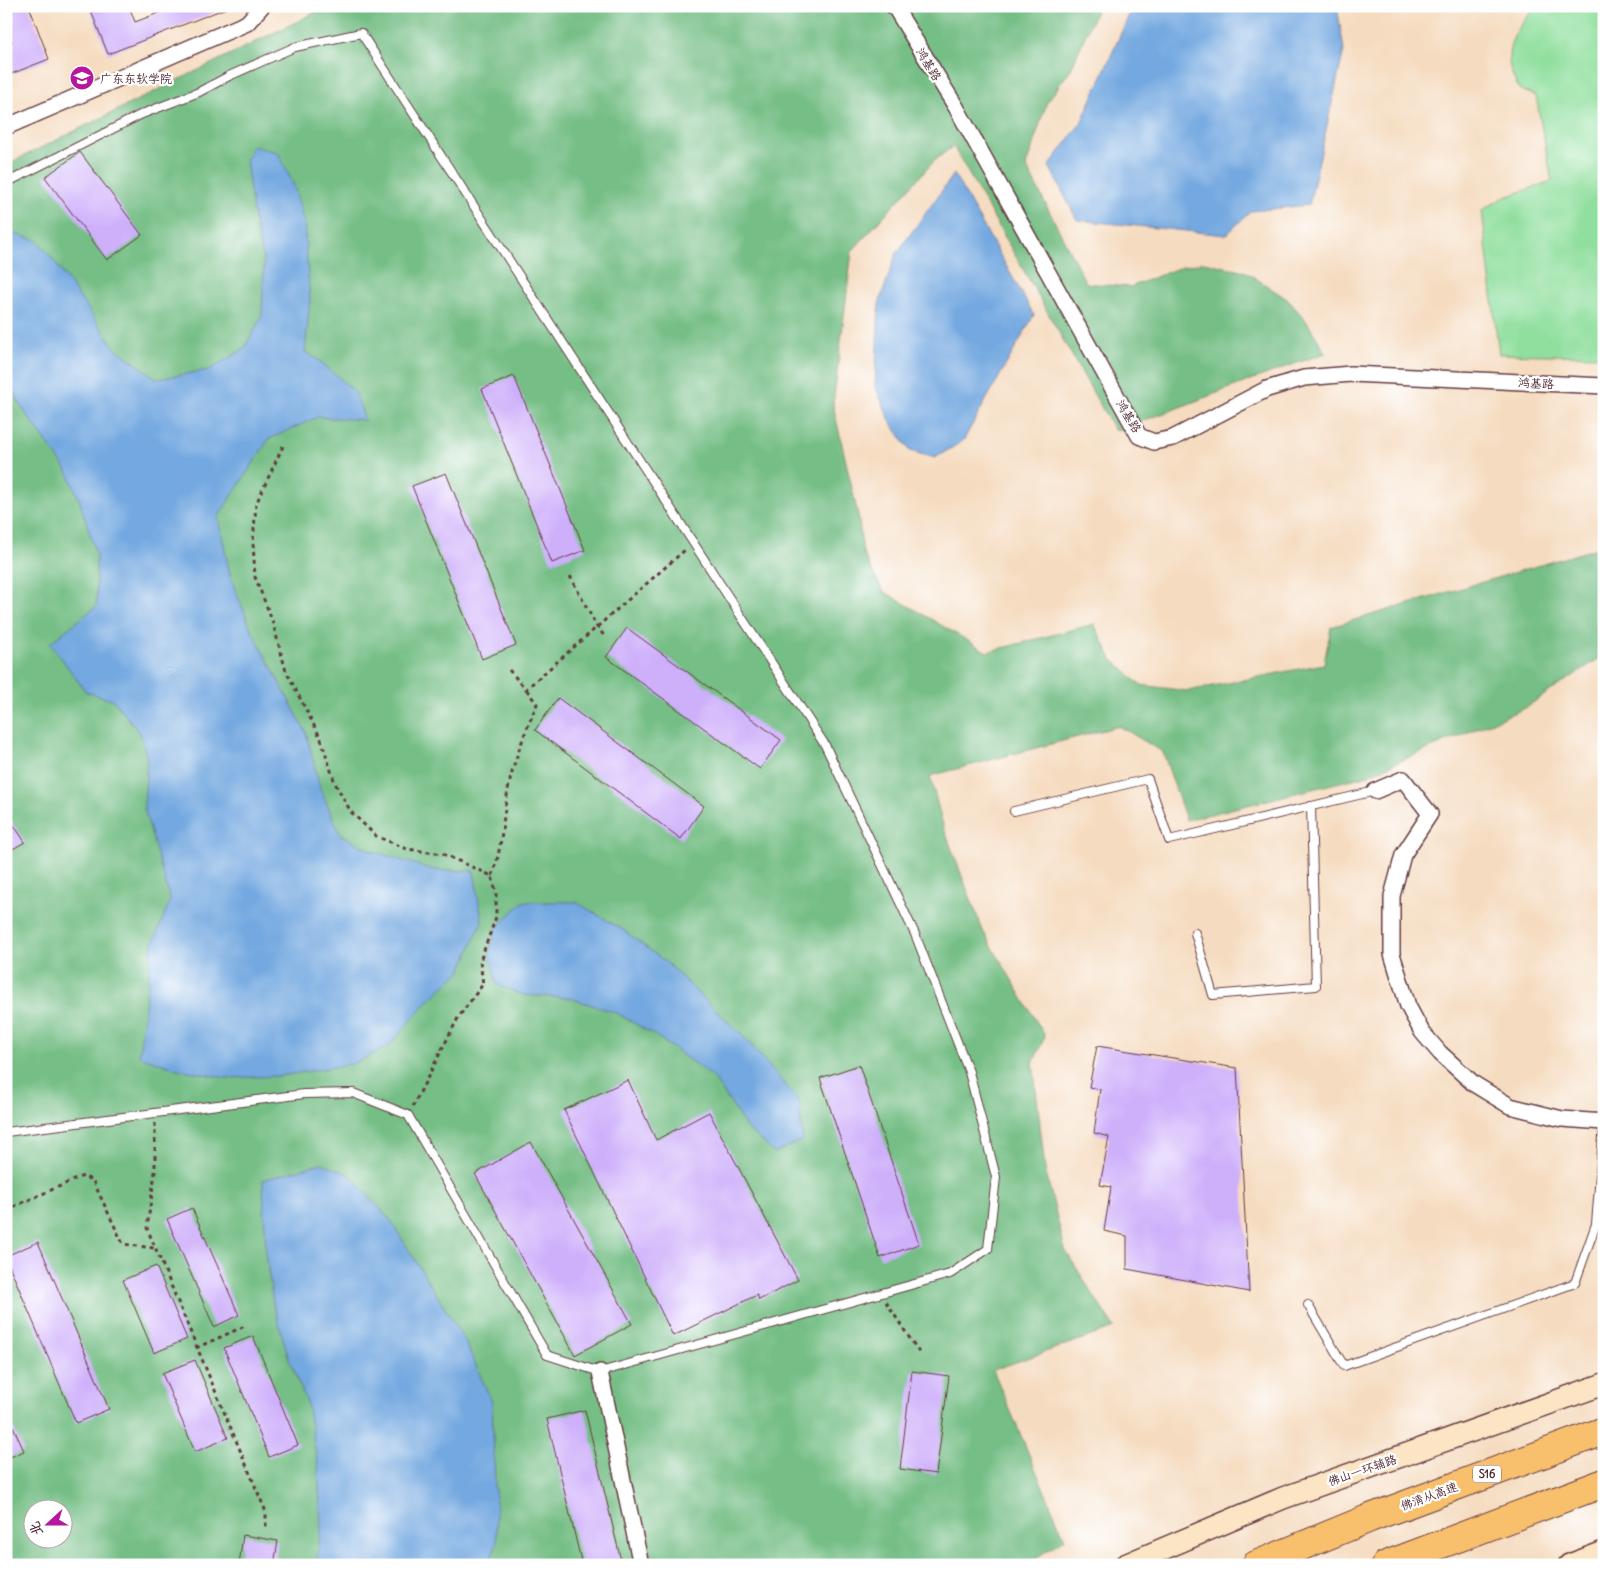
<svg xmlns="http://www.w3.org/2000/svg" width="1610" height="1571" viewBox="0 0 1610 1571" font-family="Delius,'LXGW WenKai TC',sans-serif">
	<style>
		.green { fill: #90df9e; stroke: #6d7f64 }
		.forest { fill: #74be85; stroke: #5f6e58; fill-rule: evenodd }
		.water { fill: #73a8e0; stroke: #5e6486 }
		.building { fill: #cdaffa }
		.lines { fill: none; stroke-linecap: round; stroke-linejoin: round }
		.service-casing { stroke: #643b41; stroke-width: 10 }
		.minor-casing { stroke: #643b41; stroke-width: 18 }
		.secondary-casing { stroke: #643b41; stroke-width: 24 }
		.motorway-casing { stroke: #643b41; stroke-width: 30 }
		.path { stroke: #643b41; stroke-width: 3; stroke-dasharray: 4 4; stroke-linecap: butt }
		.service { stroke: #fff; stroke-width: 8 }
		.minor { stroke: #fff; stroke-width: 15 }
		.secondary { stroke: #fce5c4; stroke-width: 21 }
		.motorway { stroke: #f8bf6c; stroke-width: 28 }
		.labels { text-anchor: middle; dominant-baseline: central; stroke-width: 4.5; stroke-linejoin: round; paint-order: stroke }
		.shield { fill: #fff; stroke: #80626b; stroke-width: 1 }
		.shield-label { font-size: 11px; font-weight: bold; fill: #4a1f2b }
		.street-label { font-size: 12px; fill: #4a1f2b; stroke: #fff }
		.poi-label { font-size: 12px; fill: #4a1f2b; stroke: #fff; text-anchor: start }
	</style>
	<rect width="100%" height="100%" fill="#fff"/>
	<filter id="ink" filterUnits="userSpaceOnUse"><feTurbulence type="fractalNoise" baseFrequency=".02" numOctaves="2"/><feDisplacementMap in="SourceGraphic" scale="10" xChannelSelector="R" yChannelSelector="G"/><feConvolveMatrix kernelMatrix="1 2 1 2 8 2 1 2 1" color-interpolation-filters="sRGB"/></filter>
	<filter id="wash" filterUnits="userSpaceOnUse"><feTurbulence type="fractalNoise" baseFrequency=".0096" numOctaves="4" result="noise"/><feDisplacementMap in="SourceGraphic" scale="20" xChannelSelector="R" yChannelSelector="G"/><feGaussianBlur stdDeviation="1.12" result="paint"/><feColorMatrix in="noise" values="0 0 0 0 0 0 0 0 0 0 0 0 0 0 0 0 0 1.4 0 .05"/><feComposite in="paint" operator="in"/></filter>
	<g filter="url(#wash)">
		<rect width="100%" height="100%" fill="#f5dbbf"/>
		<path class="green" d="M 1538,6 L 1604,6 L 1604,356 L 1499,354 L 1482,210 L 1503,198 L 1552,181 L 1536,96 L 1519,89 C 1516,82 1511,74 1510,67 C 1505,43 1521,21 1538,6 Z"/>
		<path class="forest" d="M 328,6 L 1098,6 L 1071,69 L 1047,102 L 1026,166 L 1086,283 L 1130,287 L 1181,267 L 1204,262 L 1246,272 L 1287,299 L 1305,319 L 1326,353 C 1255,377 1186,406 1115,431 L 953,146 L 934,161 L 852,251 L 833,405 L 858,515 L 863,553 L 883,591 L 987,652 L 1094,624 L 1112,659 L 1140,685 L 1188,691 L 1324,664 L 1331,627 L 1604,546 L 1604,655 L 1525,708 L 1365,776 L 1186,820 L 1163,752 L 1119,726 L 930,776 L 944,829 L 983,931 L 1045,1036 L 1033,1063 L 1045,1169 L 1065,1250 L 1114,1328 L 993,1370 L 1065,1539 L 1025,1565 L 6,1565 L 6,165 ZM 32,1508 L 62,1508 L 62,1538 L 32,1538 Z"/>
		<g class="water">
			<path d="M 1133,6 L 1337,6 L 1344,50 L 1309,205 L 1251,211 L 1226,235 L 1077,220 L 1049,166 L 1081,123 Z"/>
			<path d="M 252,146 L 278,152 L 294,186 L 304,222 L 310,301 L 305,352 L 320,361 L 355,392 L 365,420 L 318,417 L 269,439 L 218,517 L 231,579 L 252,631 L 306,732 L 320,788 L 340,834 L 369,850 L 434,870 L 474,871 L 482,921 L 461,971 L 427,1002 L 388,1047 L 353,1064 L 280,1076 L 226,1078 L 177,1069 L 139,1056 L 152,946 L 170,900 L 144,808 L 147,759 L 140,733 L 113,700 L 86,692 L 50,643 L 97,606 L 96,554 L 79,499 L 66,469 L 24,411 L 6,379 L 6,232 L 36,240 L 52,258 L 115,348 L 157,379 L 209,370 L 244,349 L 262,316 L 264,263 L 254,218 L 246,161 Z"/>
			<path d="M 954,174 L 1034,315 L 963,441 L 935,458 L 910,451 L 891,423 L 875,386 L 879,304 L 896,254 Z"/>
			<path d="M 523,902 L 576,902 L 622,929 L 668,964 L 743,1036 L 799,1101 L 803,1140 L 774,1153 L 747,1128 L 713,1077 L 656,1036 L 617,1013 L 570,998 L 523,995 L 497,985 L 489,952 L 497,927 Z"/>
			<path d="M 322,1163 L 350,1175 L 391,1221 L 465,1341 L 492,1402 L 497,1543 L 489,1565 L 316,1565 L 321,1529 L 318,1465 L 307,1403 L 289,1359 L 273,1304 L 266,1252 L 263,1180 Z"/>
		</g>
		<g id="blocks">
			<g class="building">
				<path d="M 6,6 L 29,6 L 49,59 L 6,76 L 6,45 L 12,42 L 6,27 Z"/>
				<path d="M 89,6 L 129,6 L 135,22 L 177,6 L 229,7 L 108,54 Z"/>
				<path d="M 80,152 L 142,235 L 107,260 L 45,177 Z"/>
				<path d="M 514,376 L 585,550 L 552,563 L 482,389 Z"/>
				<path d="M 446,473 L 516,645 L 482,659 L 412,486 Z"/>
				<path d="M 627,628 L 781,740 L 760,769 L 606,657 Z"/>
				<path d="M 558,698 L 704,806 L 681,839 L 535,730 Z"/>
				<path d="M 6,813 L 25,842 L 6,853 Z"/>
				<path d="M 1097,1046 L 1237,1068 L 1249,1292 L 1127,1269 L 1127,1236 L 1104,1231 L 1111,1187 L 1100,1185 L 1109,1137 L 1094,1133 L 1100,1089 L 1089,1087 Z"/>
				<path d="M 859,1065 L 919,1244 L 880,1258 L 820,1078 Z"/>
				<path d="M 628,1080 L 656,1140 L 709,1112 L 798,1280 L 759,1300 L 757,1295 L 673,1336 L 564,1110 Z"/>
				<path d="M 531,1142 L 632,1324 L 575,1355 L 475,1174 Z"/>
				<path d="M 192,1208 L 239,1315 L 214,1327 L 167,1219 Z"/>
				<path d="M 38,1242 L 109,1409 L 76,1423 L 6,1258 L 6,1256 Z"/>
				<path d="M 156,1266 L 187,1339 L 154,1353 L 123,1280 Z"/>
				<path d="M 253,1336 L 298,1445 L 269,1457 L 224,1348 Z"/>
				<path d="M 195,1360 L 228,1438 L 195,1452 L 162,1373 Z"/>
				<path d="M 912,1371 L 949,1376 L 936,1474 L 900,1469 Z"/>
				<path d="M 585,1410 L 622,1565 L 582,1565 L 547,1419 Z"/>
				<path d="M 6,1411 L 24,1451 L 6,1459 Z"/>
				<path d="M 243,1535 L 278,1541 L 274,1565 L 239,1565 Z"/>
			</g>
		</g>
	</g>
	<g filter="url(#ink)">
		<use href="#blocks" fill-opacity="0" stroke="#643b41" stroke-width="1"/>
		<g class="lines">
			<defs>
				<g id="service">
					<path d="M 6,183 L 142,114 L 199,92 L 229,76 L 295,47 L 361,33 L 825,745 L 915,934 L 969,1072 L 996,1177 L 988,1249 L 950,1274 L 600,1372 L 547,1355 L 408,1115 L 353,1093 L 304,1094 L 6,1132"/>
					<path d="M 1014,811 L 1148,779 L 1169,840 L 1375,791"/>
					<path d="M 1195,933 L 1213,995 L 1316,986 L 1311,806"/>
					<path d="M 1308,1305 L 1344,1366 L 1575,1283 L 1596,1224 L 1604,1124"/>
				</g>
				<g id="minor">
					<path d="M 894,6 L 956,107 L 1139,436 L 1154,442 L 1173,438 L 1267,389 L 1304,378 L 1351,374 L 1604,386"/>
					<path d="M 6,127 L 247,23 L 262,6"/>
					<path d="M 1375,791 L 1403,779 L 1430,814 L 1403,855 L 1392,896 L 1392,954 L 1408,1006 L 1422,1032 L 1440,1053 L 1474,1084 L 1510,1106 L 1562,1119 L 1604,1122"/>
					<path d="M 600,1372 L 641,1565"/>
				</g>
				<g id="secondary">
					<path d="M 1125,1565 L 1283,1498 L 1604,1384"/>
					<path d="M 1569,1565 L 1604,1552"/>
				</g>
				<g id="motorway">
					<path d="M 1256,1565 L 1370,1518 L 1604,1431"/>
					<path d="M 1386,1565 L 1604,1483"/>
				</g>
			</defs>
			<use href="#service" class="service-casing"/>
			<use href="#minor" class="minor-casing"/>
			<use href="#secondary" class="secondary-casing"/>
			<use href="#motorway" class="motorway-casing"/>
			<g class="path">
				<path d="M 283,446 L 256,504 L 253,542 L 255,577 L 272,620 L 286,671 L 321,739 L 335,783 L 351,812 L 376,836 L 407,849 L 443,854 L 492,876 L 496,892 L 496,917 L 480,961 L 483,984 L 458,1018 L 413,1106"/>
				<path d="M 570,576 L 597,627 L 606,638"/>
				<path d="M 509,670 L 526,689 L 685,550"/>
				<path d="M 492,876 C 502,850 502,823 507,796 C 512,764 525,733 537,704 L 526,689"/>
				<path d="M 155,1123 L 155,1172 L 147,1228 L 266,1512 L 266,1530"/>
				<path d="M 6,1210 L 83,1176 L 93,1181 L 123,1244 L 154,1248"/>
				<path d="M 886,1302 L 920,1354"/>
				<path d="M 196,1348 L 245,1326"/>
			</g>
			<use href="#service" class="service"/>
			<use href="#minor" class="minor"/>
			<use href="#secondary" class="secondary"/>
			<use href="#motorway" class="motorway"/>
		</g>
	</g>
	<defs>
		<symbol id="university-disc" viewBox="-11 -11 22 22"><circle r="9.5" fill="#b5179e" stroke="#fff"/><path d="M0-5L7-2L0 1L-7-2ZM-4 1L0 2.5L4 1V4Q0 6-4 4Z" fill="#fff"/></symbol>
	</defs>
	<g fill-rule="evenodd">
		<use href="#university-disc" x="68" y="64" width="28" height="28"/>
	</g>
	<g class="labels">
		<rect class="shield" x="1473" y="1465.5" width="28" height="17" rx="4"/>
		<g class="shield-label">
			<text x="1487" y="1474">S16</text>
		</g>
		<g class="street-label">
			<text transform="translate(929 64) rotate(59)">鸿基路</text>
			<text transform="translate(1536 383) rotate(3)">鸿基路</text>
			<text transform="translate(1129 416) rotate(59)">鸿基路</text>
			<text transform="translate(1362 1470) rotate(-19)">佛山一环辅路</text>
			<text transform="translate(1429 1496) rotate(-20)">佛清从高速</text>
		</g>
		<g class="poi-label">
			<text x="100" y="78">广东东软学院</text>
		</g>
	</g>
	<rect width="1610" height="1571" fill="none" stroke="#fff" stroke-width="25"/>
	<g transform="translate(48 1524) rotate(249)"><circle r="24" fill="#ffffff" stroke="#b7a5aa"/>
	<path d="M0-4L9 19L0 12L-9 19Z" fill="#b5179e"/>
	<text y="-8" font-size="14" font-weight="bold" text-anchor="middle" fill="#4a1f2b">北</text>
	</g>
</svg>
